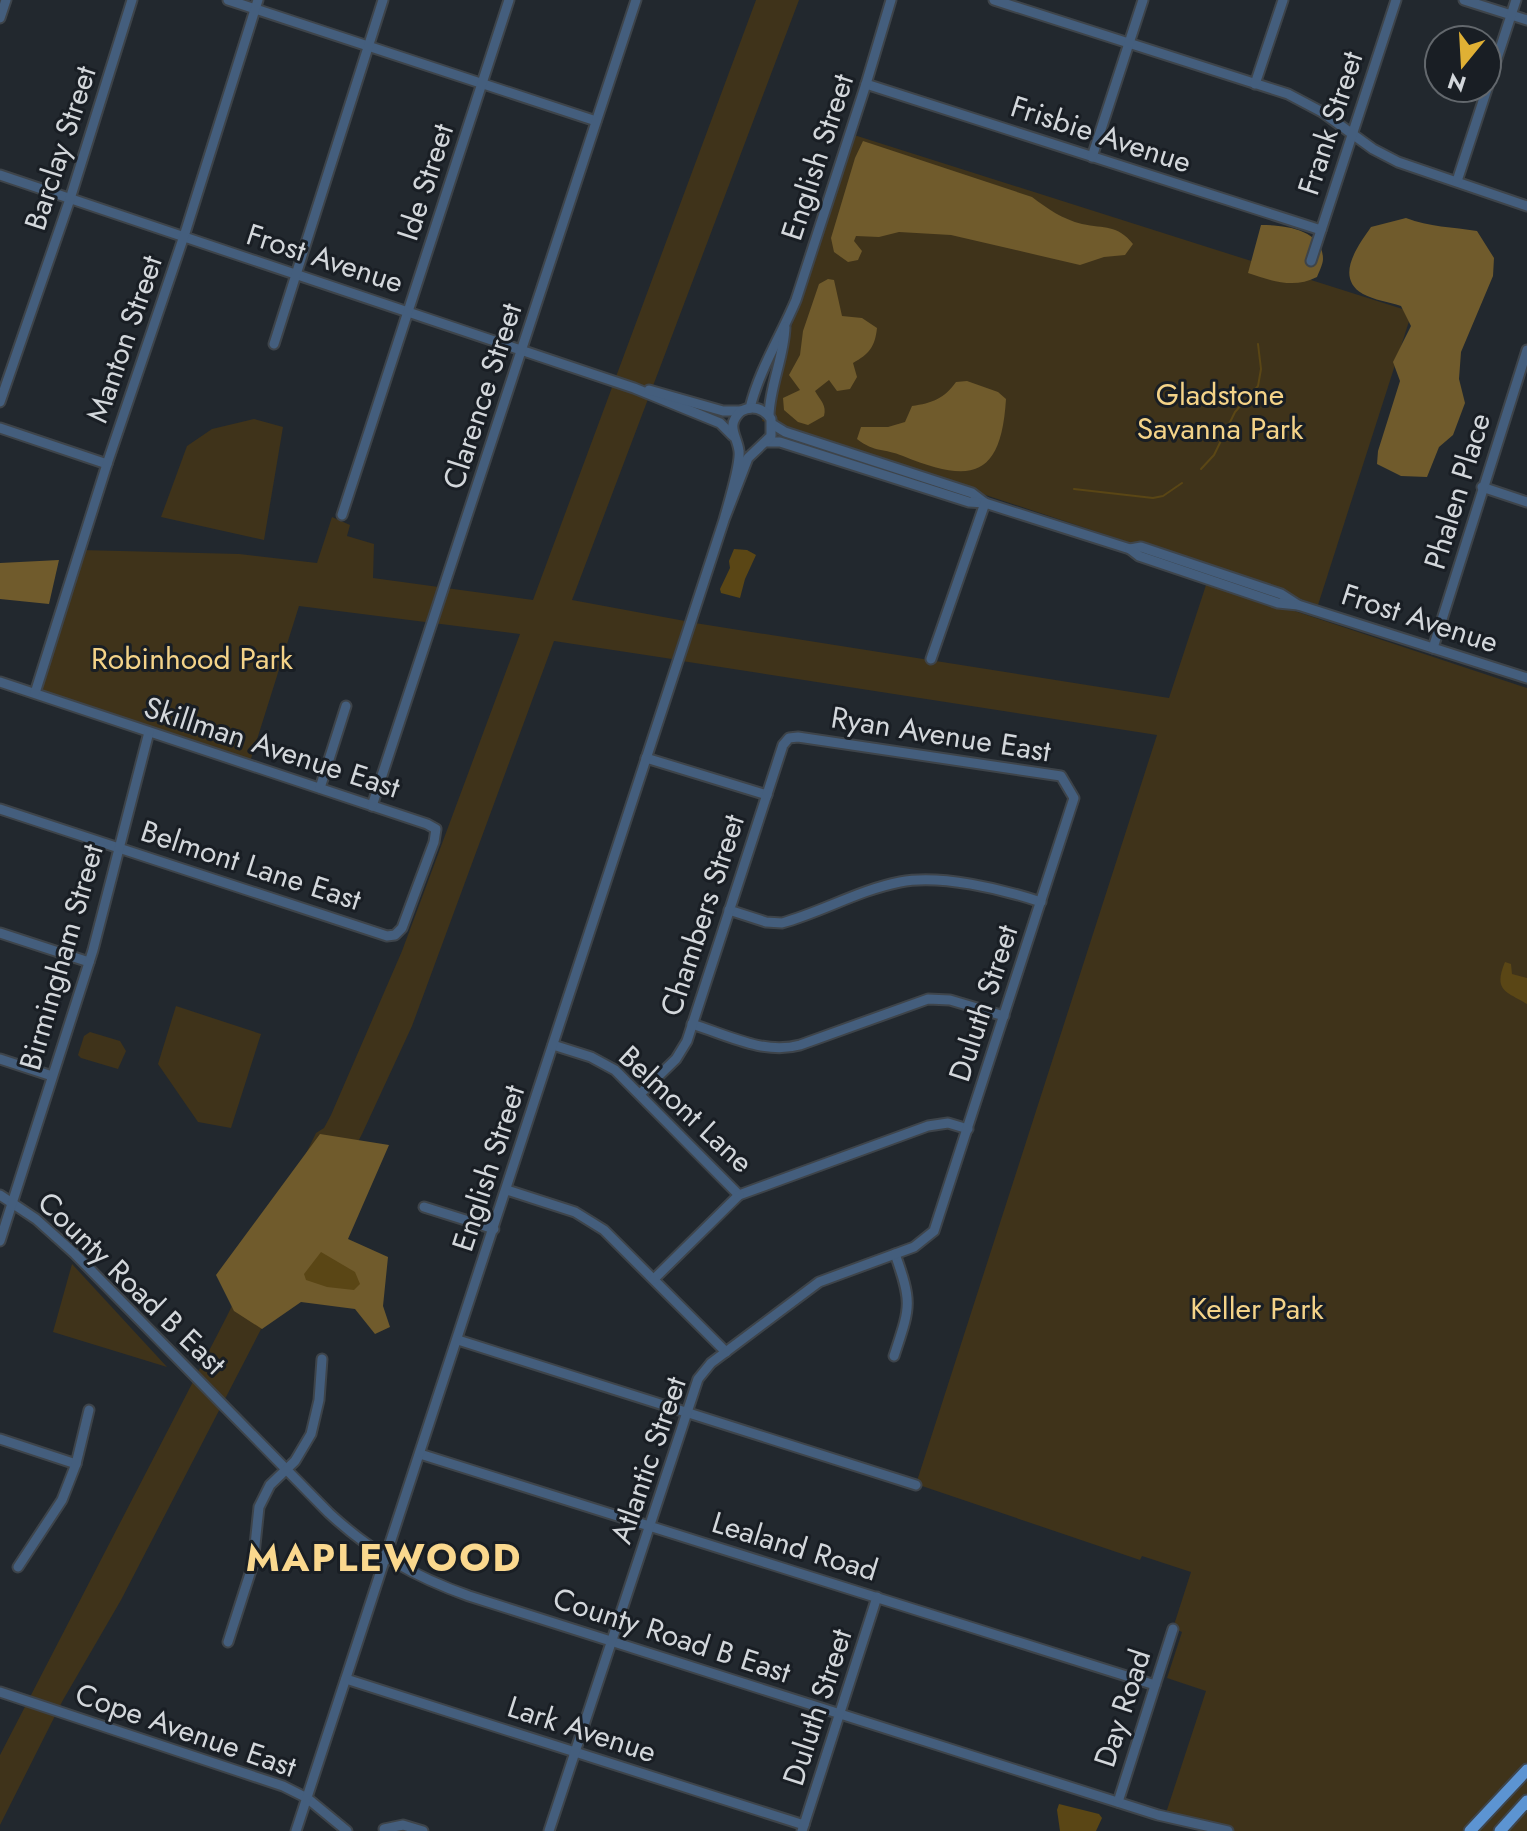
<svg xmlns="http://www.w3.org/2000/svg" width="1527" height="1831" viewBox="0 0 1527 1831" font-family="Jost,sans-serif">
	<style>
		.green { fill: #3f331a }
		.forest { fill: #705b2c }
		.water { fill: #5a4615 }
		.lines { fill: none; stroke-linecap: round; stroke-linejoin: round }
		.stream { stroke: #5a4615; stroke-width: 2 }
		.minor-casing { stroke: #3e444a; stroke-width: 13 }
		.major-casing { stroke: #3e444a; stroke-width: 15 }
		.minor { stroke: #445e7d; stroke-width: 9 }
		.major { stroke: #5c94d2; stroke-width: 11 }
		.labels { text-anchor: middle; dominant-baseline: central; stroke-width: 6; stroke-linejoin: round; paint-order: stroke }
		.street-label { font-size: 30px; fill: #d3d7db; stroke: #191e24 }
		.park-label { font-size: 30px; fill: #f4d388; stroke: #191e24 }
		.district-label { font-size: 38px; font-weight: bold; letter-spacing: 2px; fill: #fad88e; stroke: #191e24 }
	</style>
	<rect width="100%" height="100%" fill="#22282e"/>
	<g class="green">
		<path d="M 756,0 L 799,0 L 572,600 L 685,621 L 672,659 L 554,641 L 412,1026 L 362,1134 L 121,1600 L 63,1700 L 0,1825 L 0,1755 L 227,1316 L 316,1133 L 324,1128 L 331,1115 L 402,951 L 520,634 L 299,606 L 249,765 L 35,693 L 81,550 L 239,554 L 317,563 L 332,517 L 350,525 L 347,536 L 374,544 L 373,578 L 533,600 Z"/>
		<path d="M 851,134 L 1412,312 L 1318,605 L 762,421 Z"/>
		<path d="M 254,419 L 283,427 L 264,540 L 161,517 L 187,446 L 212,429 Z"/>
		<path d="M 1207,582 L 1527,688 L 1527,1831 L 1224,1831 L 1166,1813 L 1206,1691 L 1167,1678 L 1182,1632 L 1173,1628 L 1191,1572 L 1142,1556 L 1140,1560 L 916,1484 L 1157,735 L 682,661 L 695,623 L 1169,698 Z"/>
		<path d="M 176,1006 L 261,1034 L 231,1128 L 198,1122 L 158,1064 Z"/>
		<path d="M 90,1032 L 120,1041 L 126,1051 L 118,1069 L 81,1058 L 78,1055 L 84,1036 Z"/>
		<path d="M 72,1264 L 167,1367 L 53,1332 Z"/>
	</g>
	<g class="forest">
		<path d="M 863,141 L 1032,197 C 1048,209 1062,219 1082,224 C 1105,229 1117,224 1133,244 L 1125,255 L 1104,257 L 1080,265 L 951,235 L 899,232 L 879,237 L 856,236 L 854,241 L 862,251 L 858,260 L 848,262 L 834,252 L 831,238 L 855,158 Z"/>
		<path d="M 1406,218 C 1429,227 1453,227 1477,231 L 1494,258 L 1493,276 L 1461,352 L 1459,379 L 1465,403 L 1453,435 L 1439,447 L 1427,477 L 1401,476 L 1377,464 L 1378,451 L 1400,381 L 1393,362 L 1411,326 L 1401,306 C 1389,302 1374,300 1363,294 C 1334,277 1358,246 1371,227 Z"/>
		<path d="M 1261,225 C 1283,225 1323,229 1323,259 C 1323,264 1319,272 1317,277 C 1294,289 1272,281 1248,273 Z"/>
		<path d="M 828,279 L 834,280 L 842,316 L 862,318 L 877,328 C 875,347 869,354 853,363 L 857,377 L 850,389 L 837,391 L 829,380 L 815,391 C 820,400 827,405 824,416 L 808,425 L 798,422 L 784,410 L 783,398 L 800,390 L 789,375 L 800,355 L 803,331 L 819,284 Z"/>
		<path d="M 967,381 L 998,392 L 1006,399 C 1001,480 970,483 903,456 C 884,448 875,453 857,439 L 861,427 L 888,427 L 905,422 L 912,406 C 932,403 944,399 956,382 Z"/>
		<path d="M 59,560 L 49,604 L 0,599 L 0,563 Z"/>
		<path d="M 320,1134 L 389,1145 L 348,1239 L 388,1257 L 383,1306 L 390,1327 L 375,1334 L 355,1309 L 301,1302 L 262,1329 L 234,1311 L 216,1275 Z"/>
	</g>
	<g class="water">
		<path d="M 734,549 L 747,550 L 756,555 L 745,579 L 740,598 L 721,593 L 720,589 L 730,568 L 729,561 Z"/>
		<path d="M 1505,962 L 1511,964 L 1512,974 L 1527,978 L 1527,1004 C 1506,991 1493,991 1505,962 Z"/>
		<path d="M 321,1252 L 355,1272 L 360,1284 L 354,1290 L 327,1287 L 306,1280 L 304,1274 Z"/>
		<path d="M 1059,1804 L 1099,1814 L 1102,1818 L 1096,1831 L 1060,1831 L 1057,1810 Z"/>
	</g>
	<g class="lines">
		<g class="stream">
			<path d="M 1201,469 L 1214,455 L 1235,412 L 1258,386 L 1261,369 L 1258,344"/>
			<path d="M 1074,489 L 1153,498 L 1163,496 L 1182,483"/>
		</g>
		<defs>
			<g id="minor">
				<path d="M 228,0 L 596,121"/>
				<path d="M 994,0 L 1288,94 L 1322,112 L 1373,149 L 1398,162 L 1527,206"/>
				<path d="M 1464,0 L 1527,20"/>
				<path d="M 0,18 L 6,0"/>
				<path d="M 866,84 L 1321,230"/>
				<path d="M 1255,84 L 1283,0"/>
				<path d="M 1092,157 L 1143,0"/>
				<path d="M 0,175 L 634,388 L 720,423 L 733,436"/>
				<path d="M 1457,181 L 1516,0"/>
				<path d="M 1311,261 L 1396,0"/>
				<path d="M 274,344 L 383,0"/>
				<path d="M 649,390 L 723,411 L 741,411"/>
				<path d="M 0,402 L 70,199 L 132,0"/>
				<path d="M 750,408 C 759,370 781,336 796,300 L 866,84 L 891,0"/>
				<path d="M 769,415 C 770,385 784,357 785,327"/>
				<path d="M 772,424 L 785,432 L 972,493 L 985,503"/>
				<path d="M 0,428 L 107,464"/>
				<path d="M 768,442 L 780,442 L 969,502 L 985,503 L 1130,549 L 1141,547 L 1281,594 L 1298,605"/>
				<path d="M 1482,487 L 1527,502"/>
				<path d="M 342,515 L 509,0"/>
				<path d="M 1130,549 L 1139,556 L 1278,603 L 1298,605 L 1527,678"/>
				<path d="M 1433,648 L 1527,350"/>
				<path d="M 931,659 L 985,503"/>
				<path d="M 0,682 L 427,824 L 436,829 L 434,842 L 402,928 L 395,935 L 387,936 L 0,809"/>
				<path d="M 35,693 L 107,464 L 186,230 L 258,0"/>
				<path d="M 646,758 L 767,795"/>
				<path d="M 320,788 L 346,706"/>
				<path d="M 372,806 L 636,0"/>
				<path d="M 729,910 L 766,922 L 782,923 C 822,912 859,890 900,882 C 940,874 1002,889 1041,902"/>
				<path d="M 0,933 L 89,962"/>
				<path d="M 692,1024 C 727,1035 764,1055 800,1045 L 928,999 L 950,1000 L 1004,1016"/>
				<path d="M 553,1045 L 591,1057 L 615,1070 L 739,1195 L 928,1126 L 948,1123 L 968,1129"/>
				<path d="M 0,1059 L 52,1076"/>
				<path d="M 507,1190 L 575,1212 L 604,1230 L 726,1352"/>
				<path d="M 0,1195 L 36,1219 L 75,1254 L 329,1513 C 371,1552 415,1577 469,1596 L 1158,1815 L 1228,1831"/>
				<path d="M 424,1207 L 494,1229"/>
				<path d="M 0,1241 L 93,950 L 149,732"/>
				<path d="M 654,1279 L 739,1195"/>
				<path d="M 458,1340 L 916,1485"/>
				<path d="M 894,1356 C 910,1307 913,1304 895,1254"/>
				<path d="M 0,1439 L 76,1464"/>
				<path d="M 420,1454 L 1155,1685"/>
				<path d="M 18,1567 L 62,1500 L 76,1464 L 89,1410"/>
				<path d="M 228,1642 L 253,1564 L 259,1507 L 270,1485 L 295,1461 L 311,1434 L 319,1400 L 322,1359"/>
				<path d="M 346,1679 L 804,1825"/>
				<path d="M 0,1692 L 283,1786 L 307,1798 L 347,1831"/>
				<path d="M 1118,1802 L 1173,1629"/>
				<path d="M 384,1829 L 403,1825 L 423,1831"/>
				<path d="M 296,1831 L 724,520 L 748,458 L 771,436 L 771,419 C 764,408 752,405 741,411 C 725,426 737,435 739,451 C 741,464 728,505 724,520"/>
				<path d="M 549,1831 L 698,1379 L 711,1363 L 819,1282 L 914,1247 L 934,1231 L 1074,798 L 1061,776 L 798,737 L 789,738 L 783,745 L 687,1041 L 676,1059 L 640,1094"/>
				<path d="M 802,1831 L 877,1597"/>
			</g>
			<g id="major">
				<path d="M 1470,1831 L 1527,1770"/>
				<path d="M 1500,1831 L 1527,1801"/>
			</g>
		</defs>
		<use href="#minor" class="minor-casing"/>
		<use href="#major" class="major-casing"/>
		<use href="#minor" class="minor"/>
		<use href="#major" class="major"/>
	</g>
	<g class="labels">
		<g class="street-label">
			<text transform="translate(1330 123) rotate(-72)">Frank Street</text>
			<text transform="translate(1101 134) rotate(18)">Frisbie Avenue</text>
			<text transform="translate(60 148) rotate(-72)">Barclay Street</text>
			<text transform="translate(817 157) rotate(-72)">English Street</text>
			<text transform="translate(425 182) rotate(-72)">Ide Street</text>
			<text transform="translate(325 258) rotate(18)">Frost Avenue</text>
			<text transform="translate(124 339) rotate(-71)">Manton Street</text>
			<text transform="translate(482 396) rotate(-72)">Clarence Street</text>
			<text transform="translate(1457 491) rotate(-73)">Phalen Place</text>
			<text transform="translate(1420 618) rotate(18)">Frost Avenue</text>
			<text transform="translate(941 734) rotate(9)">Ryan Avenue East</text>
			<text transform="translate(272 747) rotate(18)">Skillman Avenue East</text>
			<text transform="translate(251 865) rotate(18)">Belmont Lane East</text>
			<text transform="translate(702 915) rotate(-72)">Chambers Street</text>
			<text transform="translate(61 957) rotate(-74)">Birmingham Street</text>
			<text transform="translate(983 1003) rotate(-72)">Duluth Street</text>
			<text transform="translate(686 1109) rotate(43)">Belmont Lane</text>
			<text transform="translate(488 1168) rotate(-72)">English Street</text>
			<text transform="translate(132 1283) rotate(44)">County Road B East</text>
			<text transform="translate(648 1460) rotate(-71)">Atlantic Street</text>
			<text transform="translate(795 1546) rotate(17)">Lealand Road</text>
			<text transform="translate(672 1635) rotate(18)">County Road B East</text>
			<text transform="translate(817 1707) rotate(-72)">Duluth Street</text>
			<text transform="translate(1122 1708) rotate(-72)">Day Road</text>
			<text transform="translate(582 1729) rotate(18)">Lark Avenue</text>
			<text transform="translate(186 1730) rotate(19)">Cope Avenue East</text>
		</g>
		<g class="park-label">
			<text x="1220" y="394">Gladstone<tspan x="1220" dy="34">Savanna Park</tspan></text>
			<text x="192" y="658">Robinhood Park</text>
			<text x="1257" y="1308">Keller Park</text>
		</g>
		<g class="district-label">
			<text x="384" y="1557">MAPLEWOOD</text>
		</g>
	</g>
	<g transform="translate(1463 64) rotate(198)"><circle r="38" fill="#191e24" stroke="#63686d" stroke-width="2"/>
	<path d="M0-6L14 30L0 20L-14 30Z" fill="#e0b034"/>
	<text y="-12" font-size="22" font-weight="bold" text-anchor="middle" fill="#d3d7db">N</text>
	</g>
</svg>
